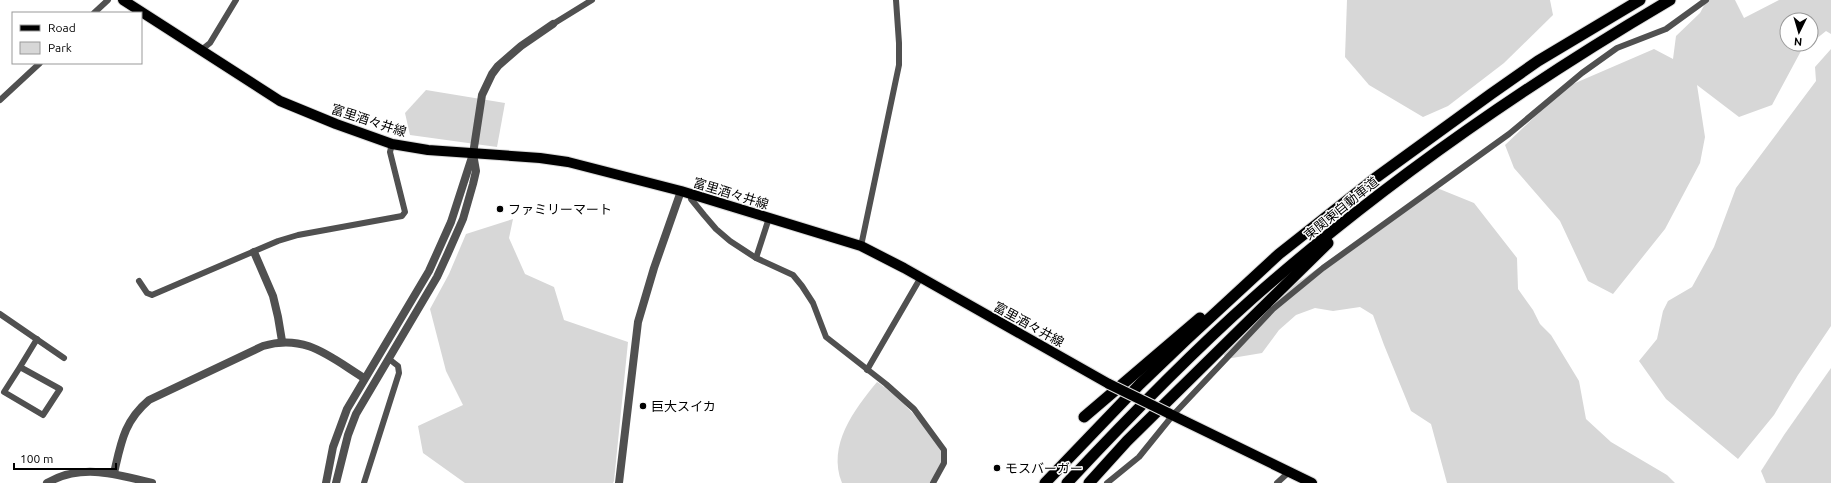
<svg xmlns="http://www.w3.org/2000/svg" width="1831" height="483" viewBox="0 0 1831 483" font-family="Ubuntu,'Noto Sans JP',sans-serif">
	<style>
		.green { fill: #d7d7d7 }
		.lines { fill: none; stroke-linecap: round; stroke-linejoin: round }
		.primary-casing { stroke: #dbdbdb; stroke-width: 12 }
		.motorway-casing { stroke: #dbdbdb; stroke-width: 13 }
		.minor { stroke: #505050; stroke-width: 6 }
		.tertiary { stroke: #505050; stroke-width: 8 }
		.primary { stroke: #000; stroke-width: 10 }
		.motorway { stroke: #000; stroke-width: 11 }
		.primary-bridge-casing { stroke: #dbdbdb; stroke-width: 12; stroke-linecap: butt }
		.primary-bridge { stroke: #000; stroke-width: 10 }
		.poi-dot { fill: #000; stroke: #fff; stroke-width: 1.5 }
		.labels { text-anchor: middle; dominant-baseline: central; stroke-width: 3; stroke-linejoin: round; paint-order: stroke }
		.street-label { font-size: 13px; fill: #000; stroke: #fff }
		.poi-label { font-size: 13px; fill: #000; stroke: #fff; text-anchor: start }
	</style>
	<rect width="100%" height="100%" fill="#fff"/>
	<g class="green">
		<path d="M 1347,0 L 1550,0 L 1553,15 L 1504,63 L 1448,106 L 1423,117 L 1369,85 L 1345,57 Z"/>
		<path d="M 1707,0 L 1735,0 L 1744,18 L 1779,0 L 1831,0 L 1831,34 L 1826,31 L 1811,43 L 1811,20 L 1787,20 L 1787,44 L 1810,44 L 1801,51 L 1772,105 L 1739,117 L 1697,85 L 1705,137 L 1700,163 L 1665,229 L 1613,294 L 1588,281 L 1560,221 L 1514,168 L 1505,145 L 1566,87 L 1654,49 L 1673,59 L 1676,36 L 1700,13 Z"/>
		<path d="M 1831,49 L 1831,326 L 1798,375 L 1774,415 L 1738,459 L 1666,399 L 1639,361 L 1657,339 L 1663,311 L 1668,301 L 1692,287 L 1714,247 L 1736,188 L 1816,81 L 1815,67 Z"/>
		<path d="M 426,90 L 505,103 L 497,147 L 410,135 L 405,113 Z"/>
		<path d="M 1437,188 L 1474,203 L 1517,258 L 1518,289 L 1533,310 L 1540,324 L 1551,335 L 1579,381 L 1586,419 L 1611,442 L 1667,475 L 1675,483 L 1447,483 L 1431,424 L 1411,411 L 1384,345 L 1373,315 L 1360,307 L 1333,311 L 1315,308 L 1296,315 L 1279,330 L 1262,353 L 1226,359 L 1220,346 L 1228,332 L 1255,309 L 1304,278 L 1383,222 Z"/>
		<path d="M 513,219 L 509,238 L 525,274 L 554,287 L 564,320 L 628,342 L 614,481 L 613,483 L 465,483 L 423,453 L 418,426 L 463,405 L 446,371 L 430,309 L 449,274 L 466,234 Z"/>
		<path d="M 1831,368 L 1831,483 L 1766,483 L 1761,471 L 1784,435 Z"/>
		<path d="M 877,382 C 894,392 942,439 943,458 C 943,466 934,477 930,483 L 842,483 C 827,445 854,410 877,382 Z"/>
	</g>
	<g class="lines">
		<defs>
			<g id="primary">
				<path d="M 123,0 L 280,101 L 336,124 L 392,144 L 428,150 L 540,158 L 568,162 L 681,191 L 861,246 L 904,268 L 1109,384"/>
				<path d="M 1168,413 L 1312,483"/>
			</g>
			<g id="motorway">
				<path d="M 1084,417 L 1200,318"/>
				<path d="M 1045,483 L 1140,384 L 1187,339 L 1279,254 L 1374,179 L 1491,94 L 1538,61 L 1640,0"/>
				<path d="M 1067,483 C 1126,420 1187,357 1252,299 C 1381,185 1522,87 1670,0"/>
				<path d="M 1089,483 L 1127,441 L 1328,243"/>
			</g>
		</defs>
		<use href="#primary" class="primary-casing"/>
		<use href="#motorway" class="motorway-casing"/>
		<g class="minor">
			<path d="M 94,13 L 108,0"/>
			<path d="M 553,24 L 592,0"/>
			<path d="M 200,51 L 210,43 L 236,0"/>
			<path d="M 0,100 L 40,63"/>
			<path d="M 691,194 L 691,199 L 704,215 L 716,229 L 730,241 L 756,258 L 793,275 L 802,286 L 813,303 L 826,337 L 886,384 L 914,409 L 944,450 L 944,463 L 933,483"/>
			<path d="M 861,246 L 899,65 L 899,43 L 896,0"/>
			<path d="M 756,258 L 769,218"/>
			<path d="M 139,281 L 147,293 L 152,295 L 278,241 L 298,235 L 402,216 L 405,212 L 390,152 L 392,144"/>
			<path d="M 0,314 L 64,358"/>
			<path d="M 20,367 L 4,392 L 43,415 L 60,389 L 20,367 L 37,339"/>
			<path d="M 867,370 L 921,277"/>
			<path d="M 364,483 L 399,373 L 398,366 L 389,359"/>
			<path d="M 1107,483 L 1139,457 L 1173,415 L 1273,309 L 1323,268 L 1509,134 L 1582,73 L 1617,48 L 1666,29 L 1706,0"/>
			<path d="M 1277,483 L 1289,472"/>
		</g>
		<g class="tertiary">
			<path d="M 254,252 L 273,296 L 278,317 L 282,341"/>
			<path d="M 114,473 C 121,443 124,421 149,400 L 263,346 C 305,333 330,357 364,378"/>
			<path d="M 47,483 C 81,463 116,474 152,483"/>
			<path d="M 326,483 L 333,447 L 347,409 L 429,271 L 451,222 L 473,154 L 482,95 L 492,74 L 498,66 L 521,46 L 553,24"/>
			<path d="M 336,483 L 348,435 L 356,414 L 437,277 L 448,253 L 463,219 L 473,184 L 476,171 L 473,154"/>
			<path d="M 619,483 L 638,322 L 654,268 L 681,191"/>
		</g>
		<use href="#primary" class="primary"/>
		<use href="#motorway" class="motorway"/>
		<defs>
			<path id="primary-bridge" d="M 1109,384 L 1168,413"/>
		</defs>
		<use href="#primary-bridge" class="primary-bridge-casing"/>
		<use href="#primary-bridge" class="primary-bridge"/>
	</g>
	<g class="poi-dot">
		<circle cx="500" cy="209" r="4"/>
		<circle cx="643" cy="406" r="4"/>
		<circle cx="997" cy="468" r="4"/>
	</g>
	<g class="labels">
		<g class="street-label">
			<text transform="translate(369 120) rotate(18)">富里酒々井線</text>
			<text transform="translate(731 193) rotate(17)">富里酒々井線</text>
			<text transform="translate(1341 208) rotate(-39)">東関東自動車道</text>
			<text transform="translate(1029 324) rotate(29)">富里酒々井線</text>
		</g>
		<g class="poi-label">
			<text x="508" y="209">ファミリーマート</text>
			<text x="651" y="406">巨大スイカ</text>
			<text x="1005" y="468">モスバーガー</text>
		</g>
	</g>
	<rect x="12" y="12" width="130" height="52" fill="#ffffff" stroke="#999999"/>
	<rect x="20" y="25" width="20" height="6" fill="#000000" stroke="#999999"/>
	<text x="48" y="32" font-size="12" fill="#000000">Road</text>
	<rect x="20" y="42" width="20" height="12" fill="#d7d7d7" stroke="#999999"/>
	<text x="48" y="52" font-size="12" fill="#000000">Park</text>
	<g transform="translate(1799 32) rotate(185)"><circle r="19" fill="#ffffff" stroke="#999999"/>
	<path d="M0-3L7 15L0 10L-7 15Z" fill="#000000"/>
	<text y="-6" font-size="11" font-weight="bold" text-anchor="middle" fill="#000000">N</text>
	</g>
	<path d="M14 463v6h102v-6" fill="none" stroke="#000000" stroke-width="2"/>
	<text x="20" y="463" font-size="12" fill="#000000" stroke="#ffffff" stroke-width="3" paint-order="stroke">100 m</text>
</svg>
